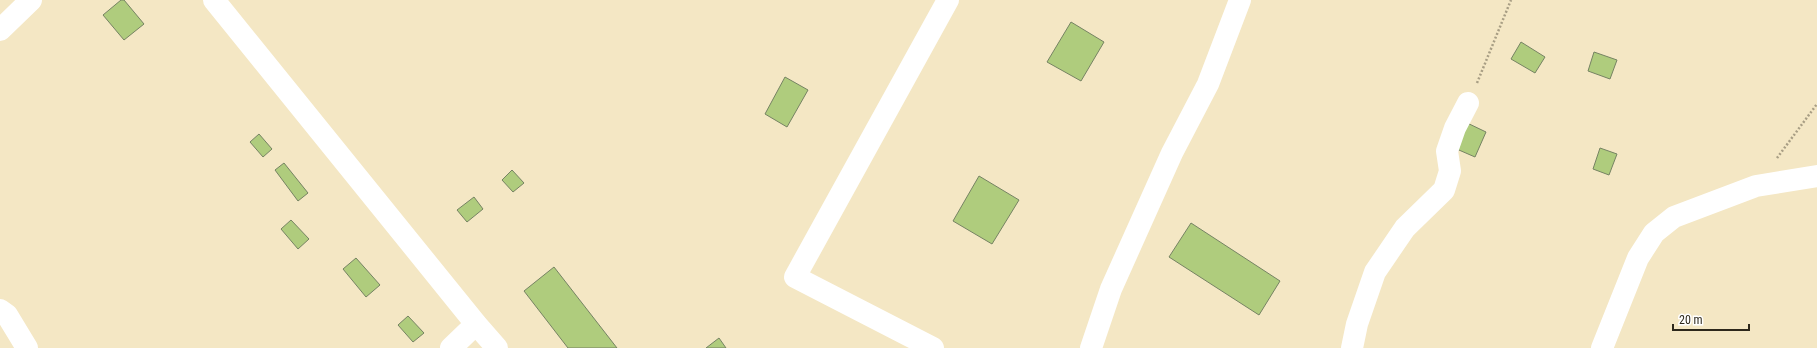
<svg xmlns="http://www.w3.org/2000/svg" width="1817" height="348" viewBox="0 0 1817 348" font-family="'Roboto Condensed',sans-serif">
	<style>
		.building { fill: #afcc7d; stroke: #768363 }
		.lines { fill: none; stroke-linecap: round; stroke-linejoin: round }
		.path { stroke: #a89e84; stroke-width: 2.5; stroke-dasharray: 2 2; stroke-linecap: butt }
		.minor { stroke: #fff; stroke-width: 22 }
		.major { stroke: #fff; stroke-width: 22 }
	</style>
	<rect width="100%" height="100%" fill="#f4e7c4"/>
	<g class="building">
		<path d="M 121,0 L 124,0 L 144,24 L 124,40 L 103,15 Z"/>
		<path d="M 1071,22 L 1104,42 L 1081,81 L 1047,62 Z"/>
		<path d="M 1521,42 L 1545,57 L 1535,73 L 1511,59 Z"/>
		<path d="M 1594,52 L 1617,60 L 1610,79 L 1588,71 Z"/>
		<path d="M 785,77 L 808,90 L 787,127 L 765,114 Z"/>
		<path d="M 1463,121 L 1486,132 L 1475,157 L 1452,147 Z"/>
		<path d="M 259,134 L 272,149 L 263,157 L 250,142 Z"/>
		<path d="M 1600,148 L 1617,154 L 1609,175 L 1593,169 Z"/>
		<path d="M 284,163 L 308,193 L 298,201 L 275,170 Z"/>
		<path d="M 512,170 L 524,183 L 513,192 L 502,180 Z"/>
		<path d="M 979,176 L 1019,200 L 992,244 L 953,221 Z"/>
		<path d="M 474,197 L 483,209 L 467,222 L 457,210 Z"/>
		<path d="M 291,220 L 309,239 L 298,249 L 281,229 Z"/>
		<path d="M 1191,223 L 1280,281 L 1259,315 L 1169,257 Z"/>
		<path d="M 356,258 L 380,285 L 366,297 L 343,269 Z"/>
		<path d="M 554,267 L 617,348 L 568,348 L 524,291 Z"/>
		<path d="M 408,316 L 424,333 L 413,342 L 398,325 Z"/>
		<path d="M 719,338 L 726,348 L 706,348 Z"/>
	</g>
	<g class="lines">
		<g class="path">
			<path d="M 1477,83 L 1511,0"/>
			<path d="M 1777,158 L 1817,104"/>
		</g>
		<g class="minor">
			<path d="M 0,30 L 31,0"/>
			<path d="M 0,310 L 7,315 L 27,348"/>
			<path d="M 451,348 L 476,324"/>
			<path d="M 933,348 L 795,277 L 948,0"/>
			<path d="M 1091,348 L 1111,289 L 1172,153 L 1208,84 L 1240,0"/>
			<path d="M 1352,348 L 1357,324 L 1375,272 L 1405,228 L 1444,190 L 1450,171 L 1447,151 L 1455,128 L 1468,103"/>
			<path d="M 1602,348 L 1638,258 L 1654,233 L 1674,217 L 1756,186 L 1817,176"/>
		</g>
		<path class="major" d="M 214,0 L 476,324 L 497,348"/>
	</g>
	<path d="M1673 324v6h76v-6" fill="none" stroke="#2d281b" stroke-width="2"/>
	<text x="1679" y="324" font-size="12" fill="#2d281b" stroke="#ffffff" stroke-width="3" paint-order="stroke">20 m</text>
</svg>
